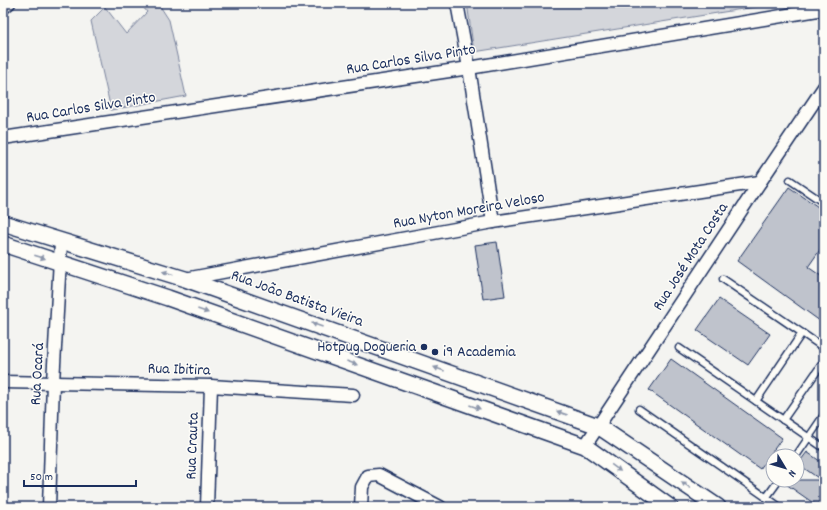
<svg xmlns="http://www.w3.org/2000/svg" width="827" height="510" viewBox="0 0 827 510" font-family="Dekko,sans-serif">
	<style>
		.green { fill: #d4d6db; stroke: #78829c }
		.building { fill: #bfc3cc; stroke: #1b2f5e }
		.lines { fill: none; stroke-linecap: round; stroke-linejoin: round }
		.service-casing { stroke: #1b2f5e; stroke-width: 9 }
		.minor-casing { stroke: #1b2f5e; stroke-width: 15 }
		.tertiary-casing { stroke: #1b2f5e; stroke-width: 18 }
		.service { stroke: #fdfcf7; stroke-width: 6 }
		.minor { stroke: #fdfcf7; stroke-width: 12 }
		.tertiary { stroke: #fdfcf7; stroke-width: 15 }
		.oneway { fill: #8c96aa }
		.poi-dot { fill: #1b2f5e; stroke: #fdfcf7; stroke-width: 1.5 }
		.labels { text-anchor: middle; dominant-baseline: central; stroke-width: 3; stroke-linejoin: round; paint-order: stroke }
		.street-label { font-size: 16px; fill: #1b2f5e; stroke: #fdfcf7 }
		.poi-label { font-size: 16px; fill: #1b2f5e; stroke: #fdfcf7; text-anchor: end }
	</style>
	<rect width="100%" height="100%" fill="#f4f4f1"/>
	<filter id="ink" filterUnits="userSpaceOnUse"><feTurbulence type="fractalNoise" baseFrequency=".025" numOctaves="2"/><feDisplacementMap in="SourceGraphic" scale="8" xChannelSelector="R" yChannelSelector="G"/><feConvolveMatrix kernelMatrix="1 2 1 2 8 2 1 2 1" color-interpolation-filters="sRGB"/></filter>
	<g filter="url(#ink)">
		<g class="green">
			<path d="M 140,3 L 158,3 L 169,20 L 186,96 L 111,110 L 91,21 L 105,7 L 126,34 L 147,12 Z"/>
			<path d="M 467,3 L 780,3 L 474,52 Z"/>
		</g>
		<g class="building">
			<path d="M 789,187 L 824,211 L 824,244 L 808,267 L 824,278 L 824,324 L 737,261 Z"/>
			<path d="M 497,242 L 505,296 L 483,299 L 475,245 Z"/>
			<path d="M 719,299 L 770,334 L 748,365 L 697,330 Z"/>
			<path d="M 671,359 L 782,438 L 760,469 L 649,390 Z"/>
			<path d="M 807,452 L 824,464 L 824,507 L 819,507 L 783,482 L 783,480 L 821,480 L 798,464 Z"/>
		</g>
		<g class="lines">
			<defs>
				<g id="service">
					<path d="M 790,180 L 824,203"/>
					<path d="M 723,279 L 824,348"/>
					<path d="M 679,348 L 824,448"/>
					<path d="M 756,401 L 802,333"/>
					<path d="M 639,409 L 780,507"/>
					<path d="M 783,420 L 824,361"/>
					<path d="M 796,456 L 824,415"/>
					<path d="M 766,498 L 779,480"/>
				</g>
				<g id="minor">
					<path d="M 457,3 L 469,68 L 493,222"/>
					<path d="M 3,8 L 9,3"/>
					<path d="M 3,138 L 469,68 L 824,9"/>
					<path d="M 185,279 L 493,222 L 760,182"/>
					<path d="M 3,382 L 211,386 L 353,395"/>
					<path d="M 585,446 L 760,182 L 824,87"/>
					<path d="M 49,507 L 53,382 L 61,242"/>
					<path d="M 207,507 L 211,386"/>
					<path d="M 361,507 L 362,487 L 368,476 L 379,475 L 440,507"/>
				</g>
				<g id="tertiary">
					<path d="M 3,223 L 185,279 L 598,426 L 718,507"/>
					<path d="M 3,244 L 168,298 L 585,446 L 670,507"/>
				</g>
			</defs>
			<use href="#service" class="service-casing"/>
			<use href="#minor" class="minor-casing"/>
			<use href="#tertiary" class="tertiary-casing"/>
			<use href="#service" class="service"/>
			<use href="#minor" class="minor"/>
			<use href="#tertiary" class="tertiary"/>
		</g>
		<defs><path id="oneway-solid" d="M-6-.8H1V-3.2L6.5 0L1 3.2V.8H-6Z"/></defs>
		<g class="oneway">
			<use href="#oneway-solid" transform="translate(40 257) rotate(18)"/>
			<use href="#oneway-solid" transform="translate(168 273) rotate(-164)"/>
			<use href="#oneway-solid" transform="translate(203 311) rotate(20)"/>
			<use href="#oneway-solid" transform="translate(317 325) rotate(-160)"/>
			<use href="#oneway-solid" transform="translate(352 363) rotate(20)"/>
			<use href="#oneway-solid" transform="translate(439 369) rotate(-160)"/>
			<use href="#oneway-solid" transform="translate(475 407) rotate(20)"/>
			<use href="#oneway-solid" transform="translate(562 413) rotate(-160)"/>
			<use href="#oneway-solid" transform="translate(616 468) rotate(36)"/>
			<use href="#oneway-solid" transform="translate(686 485) rotate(-146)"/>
		</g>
	</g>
	<g class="poi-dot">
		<circle cx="424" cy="347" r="4"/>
		<circle cx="435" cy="352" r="4"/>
	</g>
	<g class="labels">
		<g class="street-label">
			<text transform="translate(411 60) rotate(-9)">Rua Carlos Silva Pinto</text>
			<text transform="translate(91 108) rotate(-9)">Rua Carlos Silva Pinto</text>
			<text transform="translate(469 211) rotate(-10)">Rua Nyton Moreira Veloso</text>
			<text transform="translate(691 257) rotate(-57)">Rua José Mota Costa</text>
			<text transform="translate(297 299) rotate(20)">Rua João Batista Vieira</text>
			<text transform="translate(179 370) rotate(2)">Rua Ibitira</text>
			<text transform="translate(38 374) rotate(-87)">Rua Ocará</text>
			<text transform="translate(193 446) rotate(-88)">Rua Crauta</text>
		</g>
		<g class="poi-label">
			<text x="416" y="347">Hotpug Dogueria</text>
			<text x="443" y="352" text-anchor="start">i9 Academia</text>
		</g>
	</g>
	<rect width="827" height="510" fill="none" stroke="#fdfcf7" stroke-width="16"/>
	<rect x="8" y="8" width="811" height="494" fill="none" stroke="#1b2f5e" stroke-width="1.5" filter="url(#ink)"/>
	<g transform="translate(785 468) rotate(128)"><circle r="19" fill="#fdfcf7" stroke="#a3aaba"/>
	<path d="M0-3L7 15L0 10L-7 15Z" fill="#1b2f5e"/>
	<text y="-6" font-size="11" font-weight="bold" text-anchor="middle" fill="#1b2f5e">N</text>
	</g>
	<path d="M24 480v6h112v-6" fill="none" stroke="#1b2f5e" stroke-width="2"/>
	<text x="30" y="480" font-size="12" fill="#1b2f5e" stroke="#fdfcf7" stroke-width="3" paint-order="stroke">50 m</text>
</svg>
